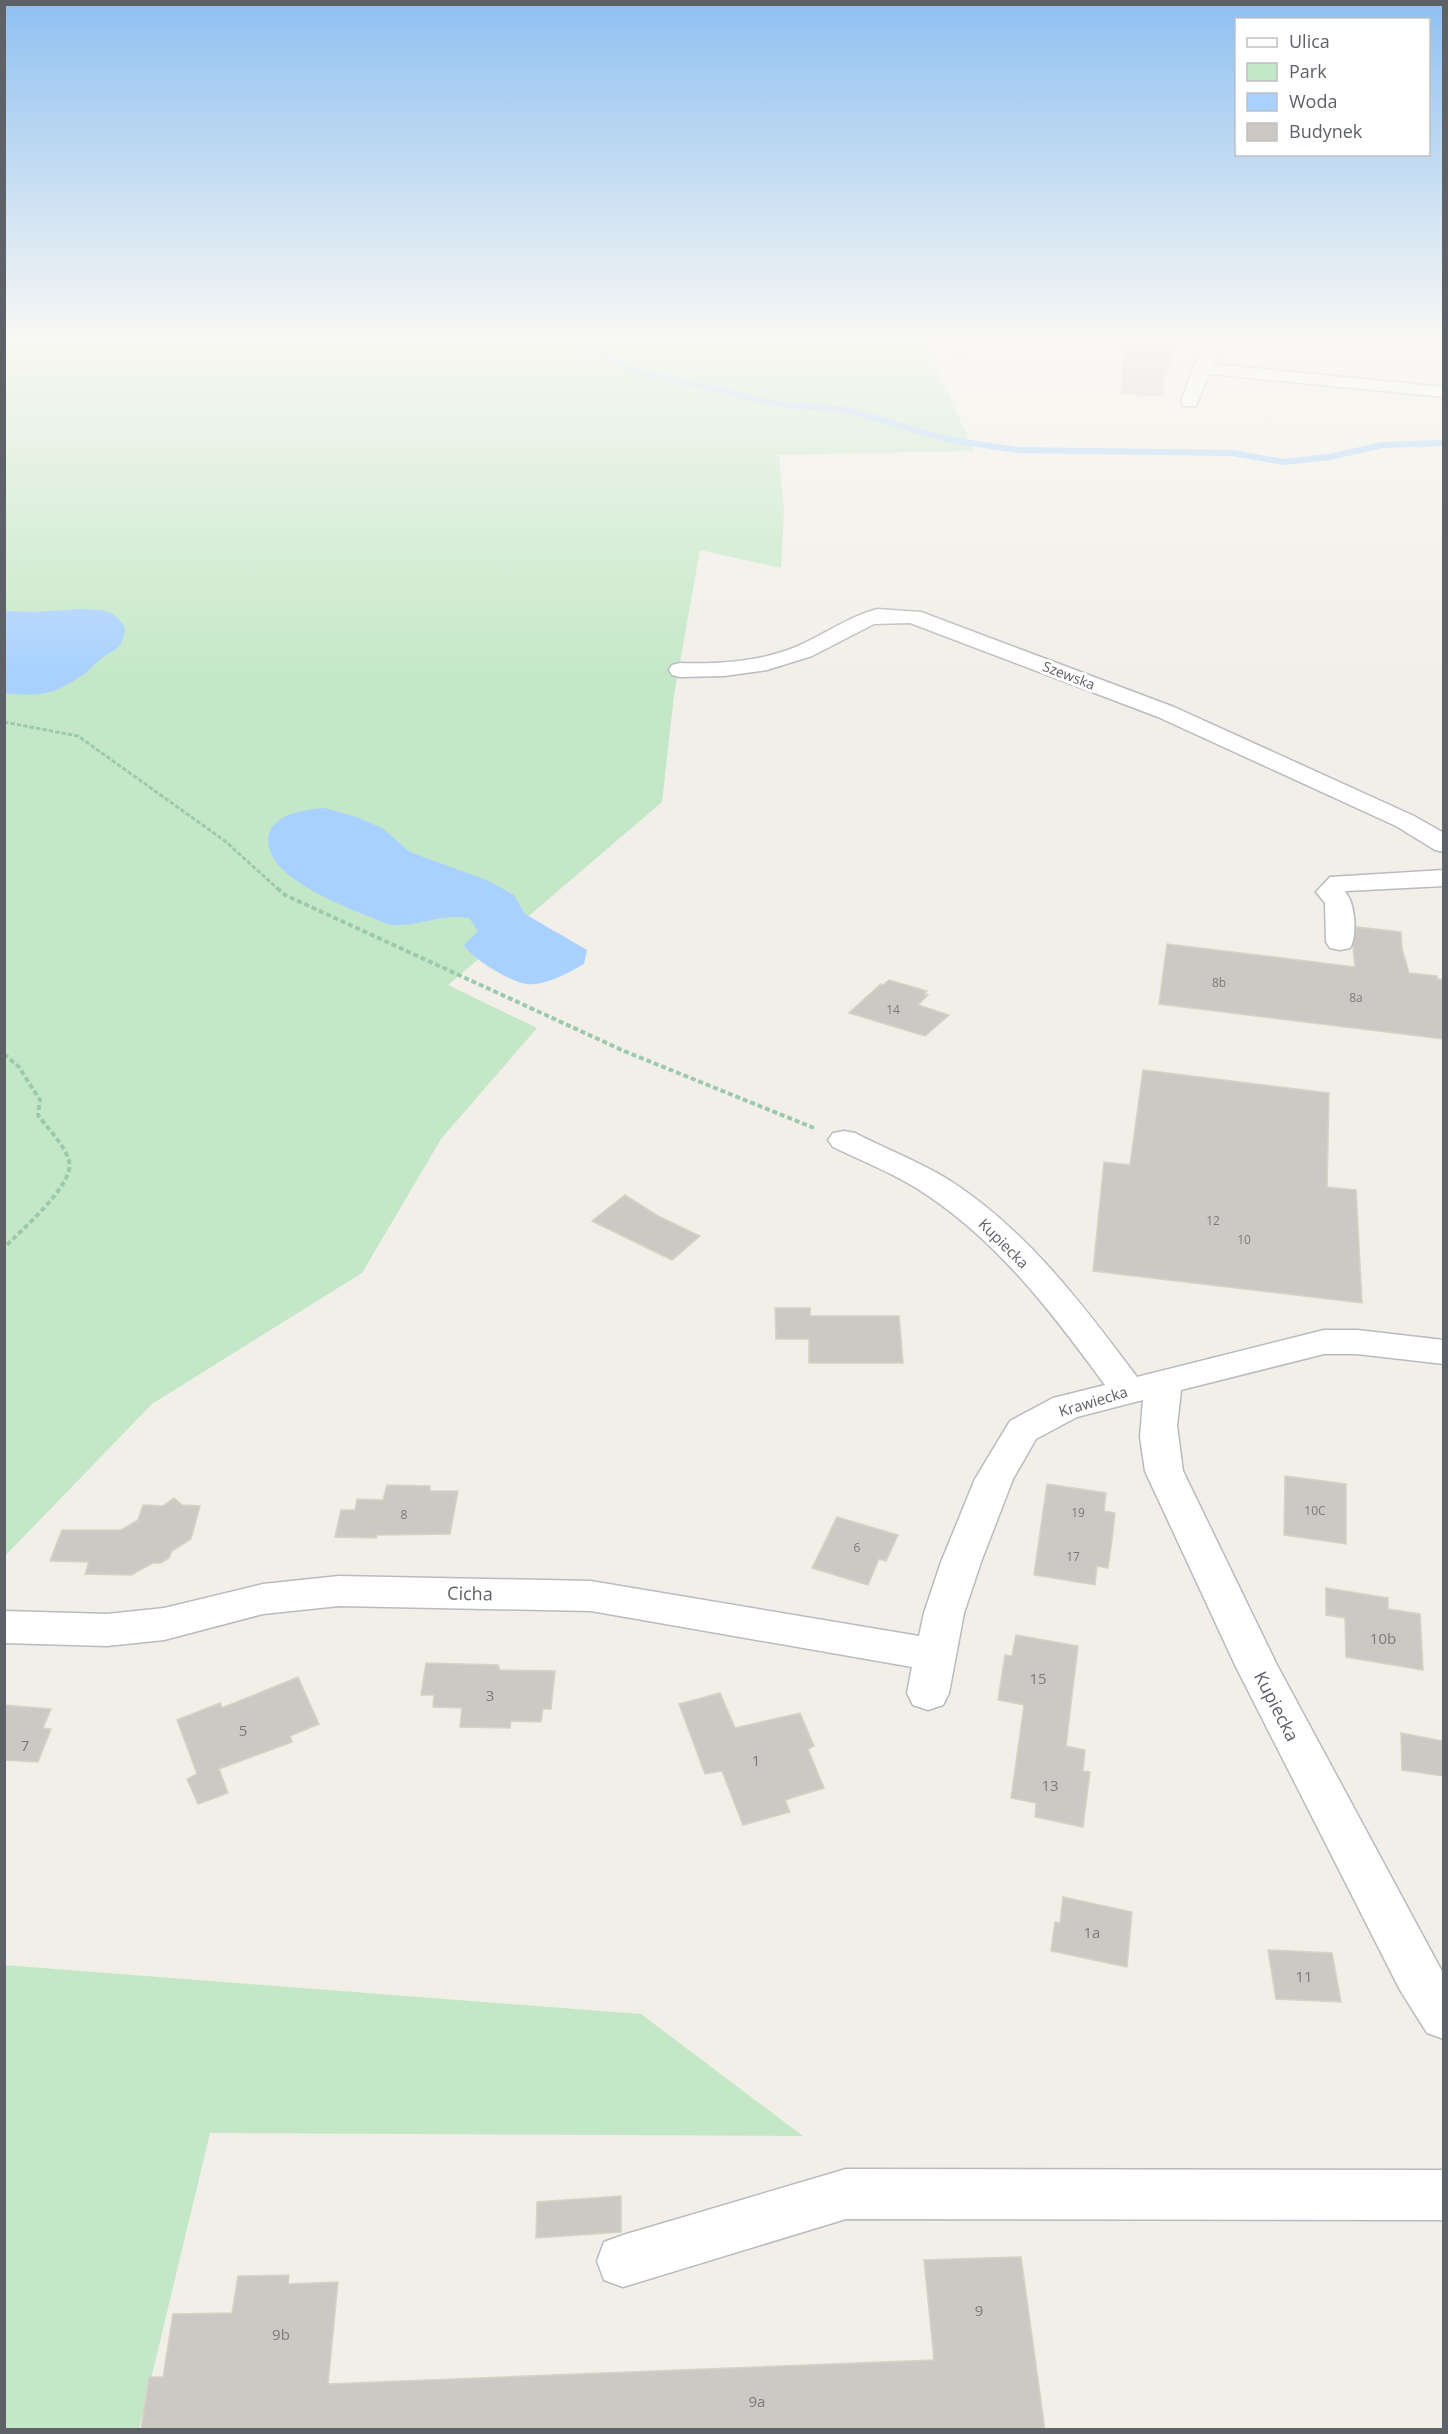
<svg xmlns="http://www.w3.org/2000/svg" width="1448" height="2434" viewBox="0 0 1448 2434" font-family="'Open Sans',sans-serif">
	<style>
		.green { fill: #c4e8c7 }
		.water { fill: #a8d1ff }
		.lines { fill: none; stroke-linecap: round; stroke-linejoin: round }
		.stream { stroke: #a8d1ff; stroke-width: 6 }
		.building { fill: #ccc9c4; stroke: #d6d2c5; stroke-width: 1.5 }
		.minor-casing { stroke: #b9bbc0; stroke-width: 3 }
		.path-far1 { stroke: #9cc9ae; stroke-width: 3; stroke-dasharray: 4.5 2; stroke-linecap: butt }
		.path { stroke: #9cc9ae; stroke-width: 4; stroke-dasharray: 5 3; stroke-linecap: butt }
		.minor { fill: #fff; fill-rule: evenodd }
		.labels { text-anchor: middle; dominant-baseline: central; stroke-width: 6; stroke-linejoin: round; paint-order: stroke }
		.number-label { font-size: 12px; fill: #7a7b7e }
		.far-street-label { font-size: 14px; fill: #5e6167; stroke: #fff }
		.street-label { font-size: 15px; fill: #5e6167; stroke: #fff }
		.near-number-label { font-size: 15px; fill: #7a7b7e }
		.near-street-label { font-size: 18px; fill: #5e6167; stroke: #fff }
	</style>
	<rect width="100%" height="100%" fill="#f1efe7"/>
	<g class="green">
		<path d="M 5,336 L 922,336 L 974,451 L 779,455 L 784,510 L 781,568 L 700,550 L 674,695 L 662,802 L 448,985 L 537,1028 L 441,1139 L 362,1273 L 152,1404 L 5,1556 Z"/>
		<path d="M 4,1965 L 641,2014 L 803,2136 L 210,2133 L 139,2429 L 5,2429 Z"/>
	</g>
	<g class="water">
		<path d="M 80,609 C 102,610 112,608 125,627 C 123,651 115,648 98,661 C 93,665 90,670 84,674 C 54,695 40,697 5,693 L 5,611 L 35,612 Z"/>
		<path d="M 325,808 L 356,817 L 382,828 L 410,852 L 489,881 L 514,895 L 525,914 L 587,950 L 584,964 C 568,973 545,986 527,984 C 512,983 471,958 464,945 L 478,931 L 469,918 C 442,913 417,927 390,925 C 358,911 258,879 269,834 C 275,813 308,809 325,808 Z"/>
	</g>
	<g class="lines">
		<g class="stream">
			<path d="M 573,336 L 596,352 L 629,369 L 777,404 L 847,410 L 946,439 L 1017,450 L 1232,453 L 1284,462 L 1329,457 L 1383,445 L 1444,443"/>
			<path d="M 4,345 L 38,336"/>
		</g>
	</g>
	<g class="building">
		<path d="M 1124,336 L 1181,336 L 1163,381 L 1163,396 L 1121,394 Z"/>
		<path d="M 1357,927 L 1401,932 L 1402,949 L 1409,973 L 1437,976 L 1437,979 L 1443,980 L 1443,1039 L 1159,1004 L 1167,944 L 1355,967 L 1353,946 Z"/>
		<path d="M 889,980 L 927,991 L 924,994 L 928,995 L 918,1005 L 949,1015 L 925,1036 L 849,1013 L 881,984 L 883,985 Z"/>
		<path d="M 1143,1070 L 1329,1093 L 1327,1187 L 1356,1190 L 1362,1303 L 1093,1271 L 1104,1162 L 1130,1165 Z"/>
		<path d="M 625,1195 L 658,1216 L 700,1236 L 672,1260 L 592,1221 Z"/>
		<path d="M 775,1308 L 810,1308 L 810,1316 L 899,1316 L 903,1363 L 809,1363 L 809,1339 L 776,1339 Z"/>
		<path d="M 1285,1476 L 1346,1484 L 1346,1544 L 1284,1535 Z"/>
		<path d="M 1047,1484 L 1106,1493 L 1104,1511 L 1115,1513 L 1112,1540 L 1108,1568 L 1097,1566 L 1095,1585 L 1034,1575 Z"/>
		<path d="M 387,1485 L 430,1486 L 430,1491 L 458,1491 L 450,1534 L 377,1535 L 376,1538 L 335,1537 L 341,1510 L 355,1510 L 357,1499 L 383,1500 Z"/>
		<path d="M 174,1498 L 182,1505 L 200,1506 L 191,1539 L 172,1551 L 169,1558 L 161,1563 L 153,1563 L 131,1575 L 85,1574 L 89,1562 L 50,1561 L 62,1530 L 121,1530 L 138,1520 L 143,1505 L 163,1506 Z"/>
		<path d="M 837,1517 L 898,1535 L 886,1561 L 879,1559 L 868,1585 L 812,1568 Z"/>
		<path d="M 1326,1588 L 1388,1598 L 1388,1609 L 1420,1614 L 1423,1670 L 1346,1657 L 1345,1618 L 1326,1615 Z"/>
		<path d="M 1016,1635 L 1078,1646 L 1066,1746 L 1085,1750 L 1083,1771 L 1090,1772 L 1083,1827 L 1035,1817 L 1036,1803 L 1011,1798 L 1024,1705 L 998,1700 L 1005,1655 L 1012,1656 Z"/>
		<path d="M 426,1663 L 498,1665 L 500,1670 L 555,1671 L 551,1709 L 543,1709 L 541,1722 L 511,1721 L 510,1728 L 460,1727 L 462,1708 L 433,1707 L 434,1695 L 421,1695 Z"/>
		<path d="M 298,1677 L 319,1724 L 290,1736 L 292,1742 L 219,1769 L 228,1793 L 198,1804 L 187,1779 L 197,1774 L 177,1720 L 220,1703 L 222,1708 Z"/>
		<path d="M 720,1693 L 735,1728 L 800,1713 L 814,1746 L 808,1749 L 824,1788 L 785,1800 L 790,1812 L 743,1825 L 722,1771 L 705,1774 L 679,1704 Z"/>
		<path d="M 4,1705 L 51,1709 L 43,1728 L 51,1729 L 38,1762 L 4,1760 Z"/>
		<path d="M 1401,1733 L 1443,1741 L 1443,1776 L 1402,1770 Z"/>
		<path d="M 1063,1897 L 1132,1912 L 1127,1967 L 1051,1951 L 1055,1922 L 1060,1923 Z"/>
		<path d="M 1268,1950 L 1332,1953 L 1341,2002 L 1276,1999 Z"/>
		<path d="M 621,2196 L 621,2232 L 536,2238 L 537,2202 Z"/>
		<path d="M 1021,2257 L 1045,2430 L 141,2430 L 149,2377 L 163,2377 L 173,2314 L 232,2313 L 238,2276 L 289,2275 L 288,2284 L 338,2282 L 328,2384 L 934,2360 L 924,2260 Z"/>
	</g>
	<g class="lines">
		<defs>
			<g id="minor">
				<path d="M 958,336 L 974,336 L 964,351 L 958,352 L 950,347 Z"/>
				<path d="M 1210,336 L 1226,336 L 1213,364 L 1444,387 L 1444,397 L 1209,374 L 1196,406 L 1184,406 L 1181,402 L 1193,368 Z"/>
				<path d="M 877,609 L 921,612 L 1174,707 L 1414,816 L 1444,833 L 1444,852 L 1435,850 L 1396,826 L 1158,717 L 910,623 L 874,624 L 812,656 L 767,670 L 724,676 L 680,677 L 672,675 L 669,670 L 672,665 L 680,663 C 720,664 760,662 798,646 C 825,634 848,617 877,609 Z"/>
				<path d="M 1444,870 L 1444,886 L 1346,891 L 1345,892 C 1355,901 1358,937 1350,948 L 1340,950 L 1330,948 L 1326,942 L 1325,903 L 1316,892 L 1330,877 Z"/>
				<path d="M 844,1131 L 855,1133 C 886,1149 920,1162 949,1180 C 1026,1229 1083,1305 1137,1377 L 1324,1330 L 1357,1330 L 1444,1340 L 1444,1364 L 1357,1354 L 1324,1354 L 1181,1390 L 1177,1426 L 1183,1471 L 1277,1665 L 1444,1975 L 1444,2039 L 1427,2033 L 1400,1990 L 1236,1667 L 1145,1471 L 1140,1437 L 1143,1400 L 1077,1417 L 1036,1439 L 1013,1479 L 981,1562 L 964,1613 L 949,1693 L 943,1705 L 928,1710 L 913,1705 L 907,1693 L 912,1667 L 591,1611 L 339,1606 L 263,1614 L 164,1640 L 107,1646 L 4,1643 L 4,1611 L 107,1614 L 164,1608 L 263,1584 L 339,1576 L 591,1581 L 919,1636 L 924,1613 L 941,1562 L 975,1479 L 1010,1421 L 1053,1398 L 1105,1385 C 1053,1314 1000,1244 927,1195 C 898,1175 864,1162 833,1147 L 828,1140 L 833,1133 Z"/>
				<path d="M 846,2169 L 1444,2170 L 1444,2220 L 846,2219 L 623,2287 L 604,2280 L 597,2261 L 604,2242 L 623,2235 Z"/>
			</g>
		</defs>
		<use href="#minor" class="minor-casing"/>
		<path class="path-far1" d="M 4,722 L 78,736 L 225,841 L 278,889"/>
		<g class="path">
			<path d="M 277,888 L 285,895 L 624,1051 L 814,1128"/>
			<path d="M 4,1054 L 19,1067 L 40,1100 L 38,1115 C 48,1129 64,1144 69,1161 C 76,1184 19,1232 4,1248"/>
		</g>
		<use href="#minor" class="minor"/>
	</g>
	<linearGradient id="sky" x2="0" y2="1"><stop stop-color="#8ec0f1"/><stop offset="0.5" stop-color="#f9f8f4"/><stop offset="1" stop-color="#f9f8f4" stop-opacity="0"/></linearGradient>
	<rect width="1448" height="677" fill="url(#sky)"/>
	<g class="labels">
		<g class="number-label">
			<text x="1219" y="982">8b</text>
			<text x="1356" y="997">8a</text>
			<text x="893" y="1009">14</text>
			<text x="1213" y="1220">12</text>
			<text x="1244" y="1239">10</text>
			<text x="1315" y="1510">10C</text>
			<text x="1078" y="1512">19</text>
			<text x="404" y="1514">8</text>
			<text x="857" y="1547">6</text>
			<text x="1073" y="1556">17</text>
		</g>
		<g class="far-street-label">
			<text transform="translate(1069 675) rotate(21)">Szewska</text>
		</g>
		<g class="street-label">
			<text transform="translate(1004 1243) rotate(45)">Kupiecka</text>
			<text transform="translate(1093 1401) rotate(-17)">Krawiecka</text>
		</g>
		<g class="near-number-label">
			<text x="1383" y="1638">10b</text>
			<text x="1038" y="1678">15</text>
			<text x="490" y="1695">3</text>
			<text x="243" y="1730">5</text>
			<text x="25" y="1745">7</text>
			<text x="756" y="1760">1</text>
			<text x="1050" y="1785">13</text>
			<text x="1092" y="1932">1a</text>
			<text x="1304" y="1976">11</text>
			<text x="979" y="2310">9</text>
			<text x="281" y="2334">9b</text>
			<text x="757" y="2401">9a</text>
		</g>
		<g class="near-street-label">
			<text transform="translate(470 1593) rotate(1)">Cicha</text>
			<text transform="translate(1277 1706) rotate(63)">Kupiecka</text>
		</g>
	</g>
	<rect width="1448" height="2434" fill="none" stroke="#5e6167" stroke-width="12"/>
	<rect x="1235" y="18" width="195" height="138" fill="#ffffff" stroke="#bfc0c2" stroke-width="1.5"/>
	<rect x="1247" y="38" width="30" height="9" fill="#ffffff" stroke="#bfc0c2" stroke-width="1.5"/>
	<text x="1289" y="48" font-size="18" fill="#5e6167">Ulica</text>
	<rect x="1247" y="63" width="30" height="18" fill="#c4e8c7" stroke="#bfc0c2" stroke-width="1.5"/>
	<text x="1289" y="78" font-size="18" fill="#5e6167">Park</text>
	<rect x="1247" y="93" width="30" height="18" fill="#a8d1ff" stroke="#bfc0c2" stroke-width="1.5"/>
	<text x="1289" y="108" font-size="18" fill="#5e6167">Woda</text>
	<rect x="1247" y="123" width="30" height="18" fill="#ccc9c4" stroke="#bfc0c2" stroke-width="1.5"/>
	<text x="1289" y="138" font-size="18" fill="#5e6167">Budynek</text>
</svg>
